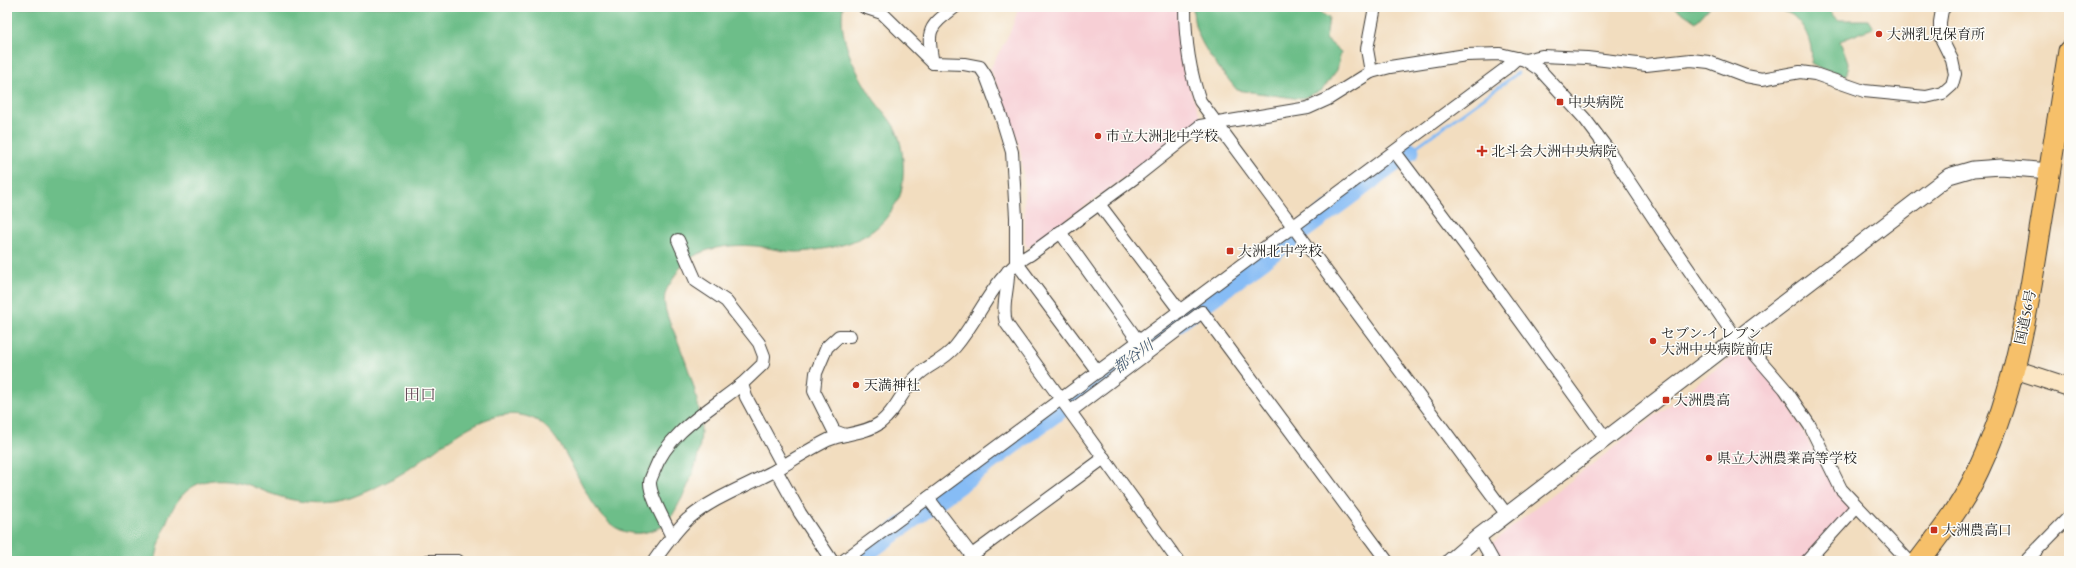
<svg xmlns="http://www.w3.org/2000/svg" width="2076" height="568" viewBox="0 0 2076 568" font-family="'EB Garamond','Noto Serif JP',serif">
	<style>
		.built { fill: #f7cfd5 }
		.forest { fill: #6dbe89; stroke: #446d52 }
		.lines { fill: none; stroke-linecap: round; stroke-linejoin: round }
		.stream { stroke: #86bcf5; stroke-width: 3 }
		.river { stroke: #86bcf5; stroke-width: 19 }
		.minor-casing { stroke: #3c3934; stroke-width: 14 }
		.tertiary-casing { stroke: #3c3934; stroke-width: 17 }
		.secondary-casing { stroke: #3c3934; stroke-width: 20 }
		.trunk-casing { stroke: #3c3934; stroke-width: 23 }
		.minor { stroke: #fff; stroke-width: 12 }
		.tertiary { stroke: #fff; stroke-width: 15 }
		.secondary { stroke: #fbe6c4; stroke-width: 18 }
		.trunk { stroke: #f6c06b; stroke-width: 21 }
		.poi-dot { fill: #c8321e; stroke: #fdfcf7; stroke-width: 1.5 }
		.labels { text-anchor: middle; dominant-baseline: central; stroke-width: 3; stroke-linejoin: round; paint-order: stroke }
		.poi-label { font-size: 14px; fill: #1c1c1c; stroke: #fdfcf7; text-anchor: start }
		.street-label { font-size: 14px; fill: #1c1c1c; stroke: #fdfcf7 }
		.water-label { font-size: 15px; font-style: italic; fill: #465c73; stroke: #fdfcf7 }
		.quarter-label { font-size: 16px; fill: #664c58; stroke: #fdfcf7 }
	</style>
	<rect width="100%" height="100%" fill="#fdfcf7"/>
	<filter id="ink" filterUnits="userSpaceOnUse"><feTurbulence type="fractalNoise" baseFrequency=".025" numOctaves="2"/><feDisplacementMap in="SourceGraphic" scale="8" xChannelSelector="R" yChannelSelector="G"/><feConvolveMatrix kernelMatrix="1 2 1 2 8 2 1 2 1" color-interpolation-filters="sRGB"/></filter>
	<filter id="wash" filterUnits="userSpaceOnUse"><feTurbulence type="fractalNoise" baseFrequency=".012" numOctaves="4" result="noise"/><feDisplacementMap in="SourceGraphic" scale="16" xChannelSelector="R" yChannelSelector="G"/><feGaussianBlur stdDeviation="0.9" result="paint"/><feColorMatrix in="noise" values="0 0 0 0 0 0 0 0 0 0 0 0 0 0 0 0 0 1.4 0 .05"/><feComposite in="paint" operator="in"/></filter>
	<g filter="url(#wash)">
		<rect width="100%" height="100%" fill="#f2ddbf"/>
		<g class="built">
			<path d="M 1019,7 L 1181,7 L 1190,89 L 1202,120 L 1028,248 L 1025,243 L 1024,182 L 1020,149 L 1011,121 L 990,69 L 1010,32 Z"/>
			<path d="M 1743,348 L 1746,349 L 1790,406 L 1832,486 L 1850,510 L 1804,561 L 1501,561 L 1491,544 L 1534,509 Z"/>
		</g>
		<g class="forest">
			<path d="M 7,7 L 843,7 C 838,39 855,70 872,97 C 879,108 890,118 896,130 C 904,148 905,173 901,192 C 900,198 895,204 892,210 C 875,237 847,246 816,250 C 810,251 802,252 796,252 C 782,252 768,247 755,246 C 731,244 701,247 683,264 C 677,271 673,280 668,287 C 664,294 664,299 665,307 C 667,318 673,329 677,339 C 687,365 697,391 700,418 C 704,444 694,475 682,498 C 675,510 670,524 656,529 C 587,557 580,440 534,419 C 489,399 440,449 406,471 C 388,482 369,491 350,498 C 326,506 298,503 275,495 C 264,492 254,486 243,483 C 181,467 167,512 155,561 L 7,561 Z"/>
			<path d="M 1193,7 L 1311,7 L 1329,18 L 1326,39 L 1341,52 L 1337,70 L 1322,90 L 1301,99 L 1237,90 C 1218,66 1192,40 1193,7 Z"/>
			<path d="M 1674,7 L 1710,7 L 1696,22 Z"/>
			<path d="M 1775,7 L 1826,7 L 1837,20 L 1868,20 L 1873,28 L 1840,41 L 1848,63 L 1847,75 L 1822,69 L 1811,63 C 1814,46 1806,26 1792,15 C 1787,12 1780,10 1775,7 Z"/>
		</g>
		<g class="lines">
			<path class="stream" d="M 1410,151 L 1518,73"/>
			<path class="river" d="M 855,561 L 1410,151"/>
		</g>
	</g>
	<g filter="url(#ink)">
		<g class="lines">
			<defs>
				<g id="minor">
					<path d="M 864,7 L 882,13 L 933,63 L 964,64 L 980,67 L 986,76 L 1001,116 L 1012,152 L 1016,217 L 1016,262 L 1098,372"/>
					<path d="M 1185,7 C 1185,40 1189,70 1200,101 L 1507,515"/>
					<path d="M 1525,60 L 1542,56 L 1587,58 L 1646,65 L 1691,60 L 1709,62 L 1746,76 L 1762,79 L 1800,72 L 1815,74 L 1864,91 L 1926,97 L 1943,93 L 1952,85 L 1955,74 L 1952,60 L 1940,36 L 1940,22 L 1942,10 L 1945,7"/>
					<path d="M 933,63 C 926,29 929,27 955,7"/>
					<path d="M 1371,72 L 1367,49 L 1375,7"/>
					<path d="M 1395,152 L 1474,257 L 1606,439"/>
					<path d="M 1099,204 L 1180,311"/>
					<path d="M 1060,232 L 1139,342"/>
					<path d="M 678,240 L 696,281 L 726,301 L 759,343 L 764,356 L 763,364 L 742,384 L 746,397 L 783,466"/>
					<path d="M 1008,271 C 1009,288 1001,306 1006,323 L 1178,561"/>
					<path d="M 1739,336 L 1785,389 L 1810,426 L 1841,489 L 1909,561"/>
					<path d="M 1071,411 L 1202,312 L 1387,561"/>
					<path d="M 845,435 L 834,431 L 814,391 L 816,373 L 827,347 L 839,336 L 850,336"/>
					<path d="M 776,470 L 800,513 L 832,561"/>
					<path d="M 928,498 L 976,561"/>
					<path d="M 1479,536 L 1493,561"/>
					<path d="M 672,537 C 666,523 650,497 650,483 C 650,479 653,474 654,471 C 668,432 711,409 742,384"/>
					<path d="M 972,555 L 1104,458"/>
					<path d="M 428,561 L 458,561"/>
					<path d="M 654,561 C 664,547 675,531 688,519 C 714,497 747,486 776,470 C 793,460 810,449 828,440 C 844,433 865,434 880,423 C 898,409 901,391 917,376 C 929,364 942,362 955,347 C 982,315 993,275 1031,254 L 1137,176 L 1200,126 L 1308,108 L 1328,99 L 1371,72 L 1390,67 L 1466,55 L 1500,54 L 1525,60 L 1540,70 L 1585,119 L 1609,151 L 1662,231 L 1736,338"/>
					<path d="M 843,561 L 1505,69 L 1517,58"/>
					<path d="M 1807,561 L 1856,507"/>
					<path d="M 2026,561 L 2069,517"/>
				</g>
				<path id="tertiary" d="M 1450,561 L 1479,536 L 1949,176 L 1973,169 L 2001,167 L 2050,171"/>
				<path id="secondary" d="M 2014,369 L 2069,387"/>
				<path id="trunk" d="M 1919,561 C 1938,536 1958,511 1972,483 C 2012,405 2027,316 2040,230 C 2050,170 2059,111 2069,51"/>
			</defs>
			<use href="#minor" class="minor-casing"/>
			<use href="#tertiary" class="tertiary-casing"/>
			<use href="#secondary" class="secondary-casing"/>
			<use href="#trunk" class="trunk-casing"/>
			<use href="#minor" class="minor"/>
			<use href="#tertiary" class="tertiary"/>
			<use href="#secondary" class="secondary"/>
			<use href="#trunk" class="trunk"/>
		</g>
	</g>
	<g class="poi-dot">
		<circle cx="1879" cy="34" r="4"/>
		<rect x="1556" y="98" width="8" height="8" rx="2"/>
		<circle cx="1098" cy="136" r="4"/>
		<path d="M1480 145h4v4h4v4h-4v4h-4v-4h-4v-4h4z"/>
		<rect x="1226" y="247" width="8" height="8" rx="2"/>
		<circle cx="1653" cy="341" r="4"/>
		<circle cx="856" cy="385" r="4"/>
		<rect x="1662" y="396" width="8" height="8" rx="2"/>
		<circle cx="1709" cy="458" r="4"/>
		<rect x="1930" y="526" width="8" height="8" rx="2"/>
	</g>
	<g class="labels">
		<g class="poi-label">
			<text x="1887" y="34">大洲乳児保育所</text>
			<text x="1568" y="102">中央病院</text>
			<text x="1106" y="136">市立大洲北中学校</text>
			<text x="1491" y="151">北斗会大洲中央病院</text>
			<text x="1238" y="251">大洲北中学校</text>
			<text x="1661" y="333">セブン-イレブン<tspan x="1661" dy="16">大洲中央病院前店</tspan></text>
			<text x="864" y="385">天満神社</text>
			<text x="1674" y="400">大洲農高</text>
			<text x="1717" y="458">県立大洲農業高等学校</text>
			<text x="1942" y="530">大洲農高口</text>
		</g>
		<g class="street-label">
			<text transform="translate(2025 317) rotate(-78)">国道56号</text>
		</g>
		<g class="water-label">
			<text transform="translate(1133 356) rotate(-36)">都谷川</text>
		</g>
		<g class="quarter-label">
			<text x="420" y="394">田口</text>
		</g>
	</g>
	<rect width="2076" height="568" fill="none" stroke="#fdfcf7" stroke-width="24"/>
</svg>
